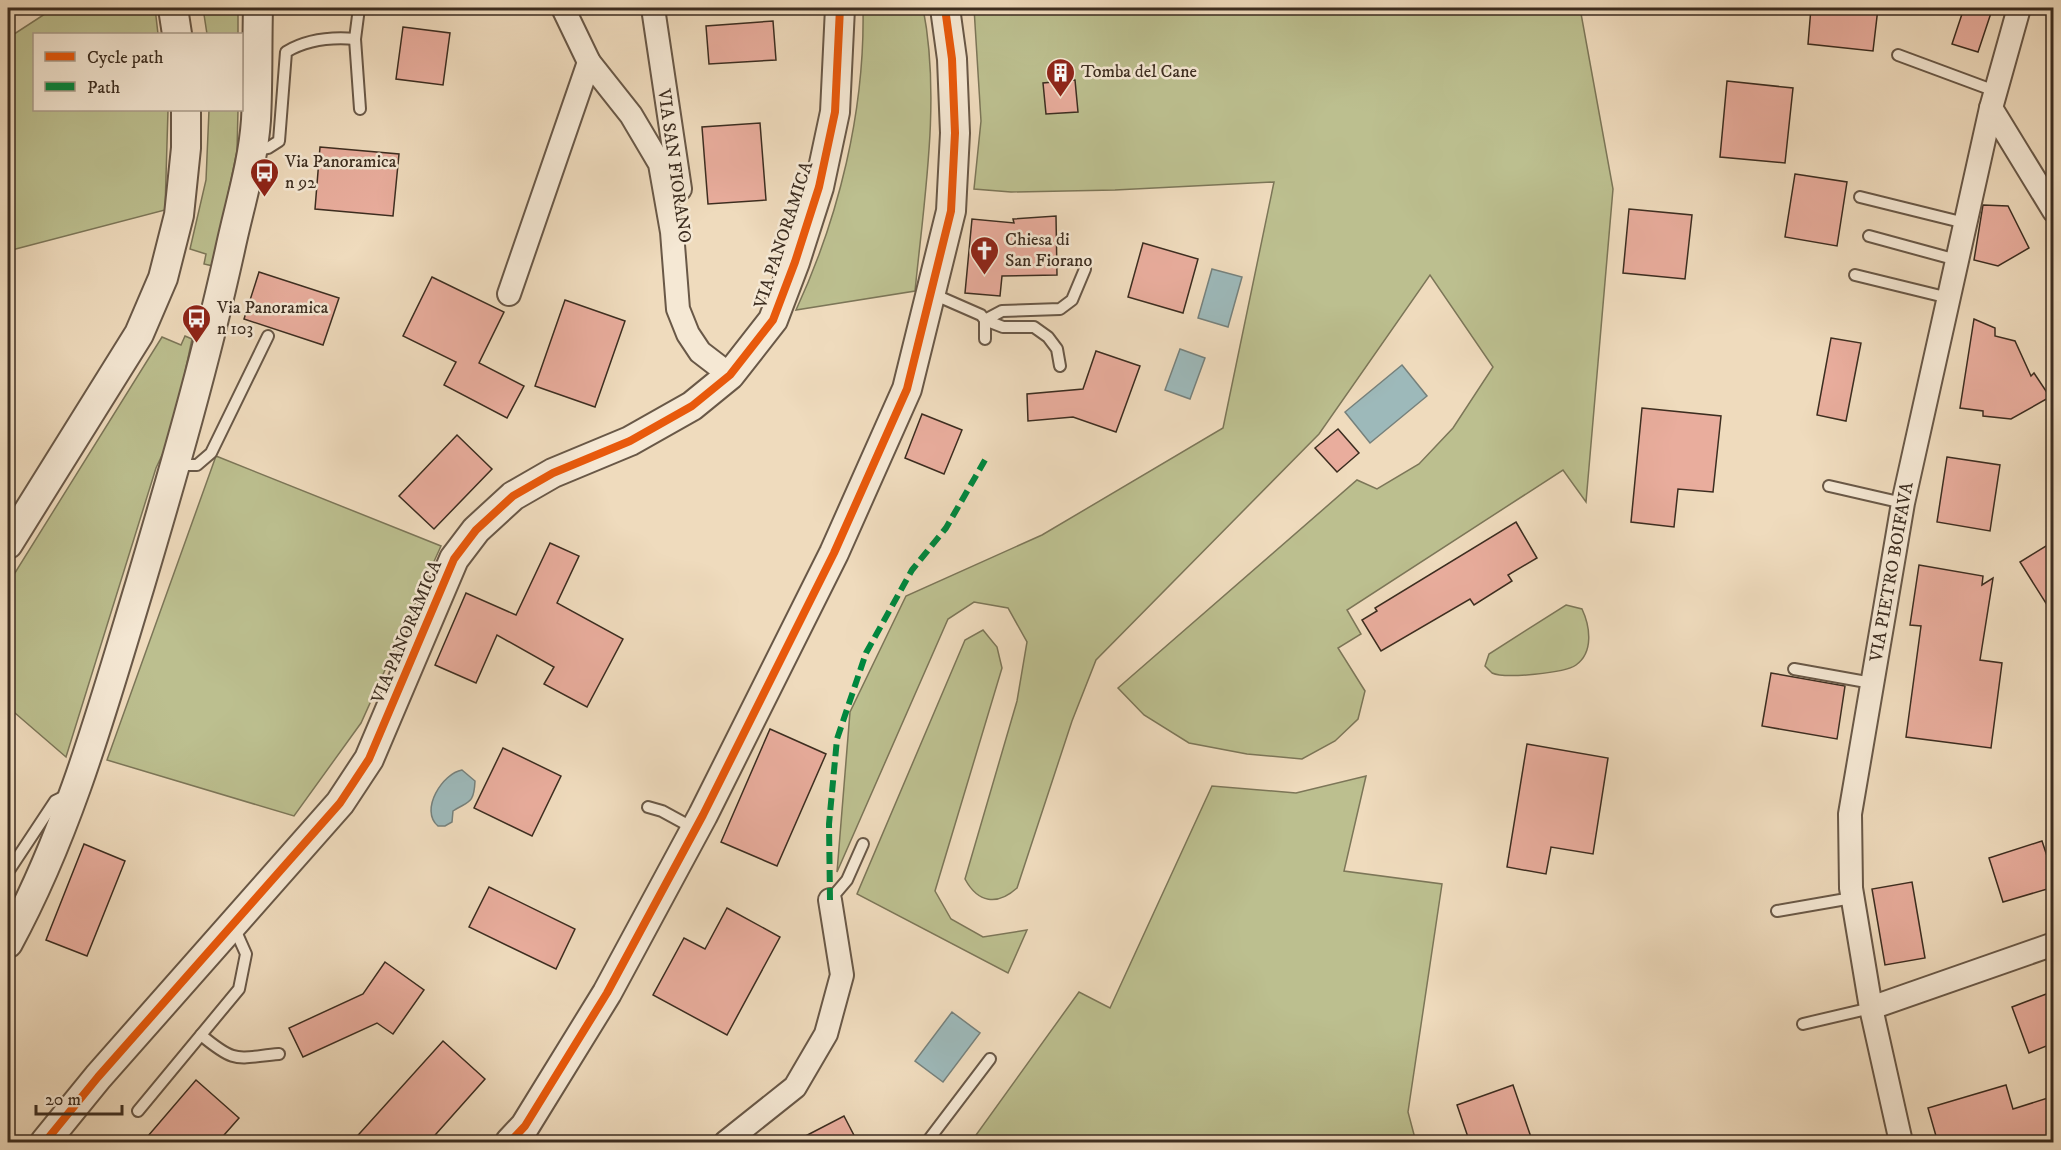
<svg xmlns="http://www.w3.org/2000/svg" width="2061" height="1150" viewBox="0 0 2061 1150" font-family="'IM FELL DW Pica',serif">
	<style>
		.green { fill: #bcbf8f; stroke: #7c7658; stroke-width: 1.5 }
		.water { fill: #9db9ba; stroke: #76817c; stroke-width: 1.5 }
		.building { fill: #e9ad9d; stroke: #3c2d20; stroke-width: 1.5 }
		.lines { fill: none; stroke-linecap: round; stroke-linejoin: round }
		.service-casing { stroke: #695847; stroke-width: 14 }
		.minor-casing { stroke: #695847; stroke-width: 26 }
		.tertiary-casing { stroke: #695847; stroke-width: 32 }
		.service { stroke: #f5e8d4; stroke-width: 10 }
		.minor { stroke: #f5e8d4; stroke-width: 22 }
		.tertiary { stroke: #f5e8d4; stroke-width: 28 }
		.quiet { stroke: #00873e; stroke-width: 6; stroke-dasharray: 12 6; stroke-linecap: butt }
		.cycleway-casing { stroke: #f5e8d4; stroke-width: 11 }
		.cycleway { stroke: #e8590c; stroke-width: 8 }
		.labels { text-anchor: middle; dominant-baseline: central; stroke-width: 5; stroke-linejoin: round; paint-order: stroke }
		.poi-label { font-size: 18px; fill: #3c2d20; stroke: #f5e8d4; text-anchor: start }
		.street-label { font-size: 18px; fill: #3c2d20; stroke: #f5e8d4 }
	</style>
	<rect width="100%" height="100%" fill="#efdbbd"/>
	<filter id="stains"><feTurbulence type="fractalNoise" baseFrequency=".00333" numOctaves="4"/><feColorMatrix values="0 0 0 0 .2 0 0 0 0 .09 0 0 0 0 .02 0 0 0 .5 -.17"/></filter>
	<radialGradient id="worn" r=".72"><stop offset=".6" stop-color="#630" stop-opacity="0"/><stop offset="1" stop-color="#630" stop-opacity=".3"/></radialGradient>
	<g class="green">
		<path d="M 54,8 L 155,8 L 158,34 L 34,34 L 34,110 L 168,110 L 165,210 L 8,251 L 8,38 Z"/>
		<path d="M 203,8 L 238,8 L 238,34 L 207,34 Z"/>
		<path d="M 863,8 L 923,8 C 941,98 924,200 915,291 L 796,310 C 839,217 865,111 863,8 Z"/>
		<path d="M 974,8 L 1580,8 L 1613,189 L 1586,502 L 1563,470 L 1347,610 L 1361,634 L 1338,648 L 1365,691 L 1358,719 L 1335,741 L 1302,759 L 1247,754 L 1189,743 L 1144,715 L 1118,688 L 1357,480 L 1377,489 L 1419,464 L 1453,428 L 1493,367 L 1430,275 L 1319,434 L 1096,660 L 1072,721 L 1017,888 C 997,906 978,903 965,879 L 1017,701 L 1027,642 L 1008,608 L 974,602 L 948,619 L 837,872 L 850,712 L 906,596 L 1042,535 L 1223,428 L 1274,182 L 1115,190 L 1011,192 L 974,189 L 981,121 Z"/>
		<path d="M 209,110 L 238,110 L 237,151 L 213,266 L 204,264 L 206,254 L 190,249 L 206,180 Z"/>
		<path d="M 185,336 L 192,339 L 172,434 L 156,468 L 66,757 L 8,707 L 8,584 L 162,337 L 181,345 Z"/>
		<path d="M 216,456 L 441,546 L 361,723 L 294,816 L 107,760 Z"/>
		<path d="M 1566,605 L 1582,609 C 1590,626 1594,652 1576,665 C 1565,673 1505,679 1492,673 C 1491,672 1486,667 1485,666 L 1489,654 Z"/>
		<path d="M 983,630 L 997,647 L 1002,668 L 935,891 L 951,919 L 983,937 L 1027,930 L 1008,973 L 857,894 L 965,640 Z"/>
		<path d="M 1366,776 L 1344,871 L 1442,884 L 1408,1112 L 1416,1142 L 971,1142 L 1079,992 L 1110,1008 L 1212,786 L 1296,793 Z"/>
	</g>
	<g class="water">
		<path d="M 1212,269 L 1242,277 L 1228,327 L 1198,318 Z"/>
		<path d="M 1180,349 L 1205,358 L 1190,399 L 1165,390 Z"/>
		<path d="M 1402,365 L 1427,396 L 1370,443 L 1345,412 Z"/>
		<path d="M 462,770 L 475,781 C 474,805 468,801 453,811 L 452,822 L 445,826 L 438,826 C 419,810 443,773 462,770 Z"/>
		<path d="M 952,1012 L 980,1033 L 943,1082 L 915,1061 Z"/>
	</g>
	<g class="building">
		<path d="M 1811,8 L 1878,8 L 1873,51 L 1808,44 Z"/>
		<path d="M 1964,8 L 1976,8 L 1991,13 L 1978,52 L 1952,44 Z"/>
		<path d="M 773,21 L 776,60 L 709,64 L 706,26 Z"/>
		<path d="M 403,27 L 450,33 L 443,85 L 396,79 Z"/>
		<path d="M 1075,80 L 1078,112 L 1046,114 L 1043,83 Z"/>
		<path d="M 1727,81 L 1793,88 L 1785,163 L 1720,157 Z"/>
		<path d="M 760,123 L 766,200 L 708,204 L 702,127 Z"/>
		<path d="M 320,147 L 399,154 L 393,216 L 315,209 Z"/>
		<path d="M 1795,174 L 1847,182 L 1837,246 L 1785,237 Z"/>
		<path d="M 1983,205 L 2008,206 L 2029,248 L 1998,266 L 1974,260 Z"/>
		<path d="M 1629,209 L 1692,215 L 1685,279 L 1623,273 Z"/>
		<path d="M 1056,216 L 1057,275 L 1002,276 L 1000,296 L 965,293 L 972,219 L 1014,223 L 1013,219 Z"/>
		<path d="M 1143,243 L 1198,259 L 1183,313 L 1128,297 Z"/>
		<path d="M 259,272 L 339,298 L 323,345 L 244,319 Z"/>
		<path d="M 432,277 L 504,312 L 479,363 L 524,386 L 507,418 L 444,385 L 456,362 L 403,336 Z"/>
		<path d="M 565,300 L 625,321 L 595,407 L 535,386 Z"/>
		<path d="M 1974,319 L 1995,328 L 1995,336 L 2015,341 L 2031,376 L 2034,373 L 2050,397 L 2011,419 L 1983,416 L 1983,411 L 1960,408 Z"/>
		<path d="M 1831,338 L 1861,343 L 1846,421 L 1817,415 Z"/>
		<path d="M 1096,351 L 1140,366 L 1116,432 L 1073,417 L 1028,421 L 1027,394 L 1083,389 Z"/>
		<path d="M 1642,408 L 1721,416 L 1713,492 L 1678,489 L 1674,527 L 1631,522 Z"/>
		<path d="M 922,414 L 962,430 L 944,474 L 905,458 Z"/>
		<path d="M 1338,429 L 1359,453 L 1337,472 L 1315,448 Z"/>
		<path d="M 457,435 L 492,469 L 434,529 L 399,496 Z"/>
		<path d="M 1947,457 L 2000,465 L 1990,531 L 1937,522 Z"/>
		<path d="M 1516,522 L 1537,558 L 1508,575 L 1512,581 L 1474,605 L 1470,599 L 1381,651 L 1362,620 L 1377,611 L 1375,608 Z"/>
		<path d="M 2054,541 L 2054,616 L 2020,562 Z"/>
		<path d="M 550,543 L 579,556 L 557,603 L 623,639 L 587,707 L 544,684 L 554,667 L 497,635 L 476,683 L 435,665 L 466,593 L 516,615 Z"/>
		<path d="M 1919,565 L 1983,576 L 1982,585 L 1993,578 L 1980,660 L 2002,663 L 1991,748 L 1906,737 L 1921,626 L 1910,625 Z"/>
		<path d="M 1771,673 L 1845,686 L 1837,739 L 1762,726 Z"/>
		<path d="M 770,729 L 826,754 L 777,866 L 721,842 Z"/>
		<path d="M 1527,744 L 1608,758 L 1593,854 L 1551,847 L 1546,874 L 1507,867 Z"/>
		<path d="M 503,748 L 561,776 L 532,836 L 474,808 Z"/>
		<path d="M 2042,841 L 2054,877 L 2054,887 L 2003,902 L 1989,858 Z"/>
		<path d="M 84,844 L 125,861 L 87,956 L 46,940 Z"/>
		<path d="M 1912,882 L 1925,958 L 1885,965 L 1872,889 Z"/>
		<path d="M 489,887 L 575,929 L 556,969 L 469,927 Z"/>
		<path d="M 727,908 L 780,937 L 727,1035 L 653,995 L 684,938 L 705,949 Z"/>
		<path d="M 385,962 L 424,990 L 393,1034 L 377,1023 L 303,1057 L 289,1028 L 363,994 Z"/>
		<path d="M 2054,991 L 2054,1043 L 2029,1053 L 2012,1007 Z"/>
		<path d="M 443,1041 L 485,1079 L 428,1143 L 351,1143 Z"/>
		<path d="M 196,1080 L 239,1118 L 217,1143 L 142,1143 Z"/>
		<path d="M 1513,1085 L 1533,1143 L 1470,1143 L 1457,1105 Z"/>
		<path d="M 2006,1085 L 2013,1109 L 2054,1096 L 2054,1133 L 2021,1143 L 1938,1143 L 1928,1108 Z"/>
		<path d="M 844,1116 L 858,1143 L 792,1143 Z"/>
	</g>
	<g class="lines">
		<defs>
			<g id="service">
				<path d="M 359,8 L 355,39 L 360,109"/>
				<path d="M 1898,55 L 1995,91"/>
				<path d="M 255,151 L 268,148 L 279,141 L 286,52 C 306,40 332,37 355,39"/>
				<path d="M 1860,197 L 1965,223"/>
				<path d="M 1869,236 L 1957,260"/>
				<path d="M 1855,275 L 1949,298"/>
				<path d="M 933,294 L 981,315 L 985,320 L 985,339"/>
				<path d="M 985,320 L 1002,311 L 1060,309 L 1072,300 L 1085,269"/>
				<path d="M 985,320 L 1003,327 L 1034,327 L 1048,337 L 1057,349 L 1060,366"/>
				<path d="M 175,465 L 197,465 L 211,453 L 268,336"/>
				<path d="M 1829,486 L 1903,503"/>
				<path d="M 1794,669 L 1872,683"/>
				<path d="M 648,807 L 662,811 L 695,829"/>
				<path d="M 10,869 L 55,801 L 67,795"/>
				<path d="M 830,900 L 847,880 L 863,844"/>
				<path d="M 1777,911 L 1852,898"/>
				<path d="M 1803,1024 L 1871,1008"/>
				<path d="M 201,1035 C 236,1064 235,1058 279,1054"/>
				<path d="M 138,1111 L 239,989 L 246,954 L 234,927"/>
				<path d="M 927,1142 L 990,1059"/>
			</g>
			<g id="minor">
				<path d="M 563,8 L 589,62 L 631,115 L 660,164 L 672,232 L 678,309 L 688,334 L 700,352 L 730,375"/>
				<path d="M 653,8 L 680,189"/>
				<path d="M 1991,108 L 2054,211"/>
				<path d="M 509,294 L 589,62"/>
				<path d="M 1871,1008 L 2054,944"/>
				<path d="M 726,1142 L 795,1087 L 826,1034 L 842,975 L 830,900"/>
				<path d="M 1901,1142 L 1871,1008 L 1851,888 L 1850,814 L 1903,503 L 1991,108 L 2019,8"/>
			</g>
			<g id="tertiary">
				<path d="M 173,8 L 177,34"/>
				<path d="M 8,544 L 139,334 L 163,278 L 179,215 L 186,148 L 186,110"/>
				<path d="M 8,943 C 69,831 103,707 140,585 C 173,474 205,363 230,250 C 239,207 253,164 256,120 C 258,83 257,45 258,8"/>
				<path d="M 45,1142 L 98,1077 L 340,803 L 369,759 L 454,559 L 476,530 L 513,496 L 553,473 L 630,441 L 692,406 L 730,375 L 773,320 L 795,262 L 819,187 L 835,112 L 840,8"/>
				<path d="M 510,1142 L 525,1126 L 607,993 L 703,815 L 834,553 L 907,389 L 951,211 L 955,133 L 952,59 L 945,8"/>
			</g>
		</defs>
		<use href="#service" class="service-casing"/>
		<use href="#minor" class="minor-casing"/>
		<use href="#tertiary" class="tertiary-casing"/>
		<use href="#service" class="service"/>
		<use href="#minor" class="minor"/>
		<use href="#tertiary" class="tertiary"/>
		<path class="quiet" d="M 830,900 L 829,824 L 837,739 L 866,653 L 912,570 L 946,528 L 985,460"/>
		<defs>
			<g id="cycleway">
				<path d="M 45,1142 L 98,1077 L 340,803 L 369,759 L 454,559 L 476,530 L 513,496 L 553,473 L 630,441 L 692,406 L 730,375 L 773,320 L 795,262 L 819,187 L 835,112 L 840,8"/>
				<path d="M 510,1142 L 525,1126 L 607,993 L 703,815 L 834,553 L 907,389 L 951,211 L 955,133 L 952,59 L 945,8"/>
			</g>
		</defs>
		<use href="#cycleway" class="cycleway-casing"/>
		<use href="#cycleway" class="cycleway"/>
	</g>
	<defs>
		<symbol id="building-pin" viewBox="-11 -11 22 30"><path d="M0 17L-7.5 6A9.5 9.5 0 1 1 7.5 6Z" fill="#8f2418" stroke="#f5e8d4"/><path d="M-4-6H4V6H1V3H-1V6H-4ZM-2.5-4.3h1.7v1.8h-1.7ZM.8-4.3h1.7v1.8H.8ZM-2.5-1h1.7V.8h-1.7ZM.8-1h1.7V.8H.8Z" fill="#fff"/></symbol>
		<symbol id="bus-pin" viewBox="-11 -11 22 30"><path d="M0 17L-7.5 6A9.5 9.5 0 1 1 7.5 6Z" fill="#8f2418" stroke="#f5e8d4"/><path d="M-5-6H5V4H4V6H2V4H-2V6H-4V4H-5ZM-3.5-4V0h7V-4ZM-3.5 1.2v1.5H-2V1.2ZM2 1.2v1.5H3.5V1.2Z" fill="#fff"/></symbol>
		<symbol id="church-pin" viewBox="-11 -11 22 30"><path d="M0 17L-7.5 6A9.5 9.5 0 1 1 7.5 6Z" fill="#8f2418" stroke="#f5e8d4"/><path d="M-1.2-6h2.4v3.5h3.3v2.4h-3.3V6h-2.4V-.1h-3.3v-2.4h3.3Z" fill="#fff"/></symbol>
	</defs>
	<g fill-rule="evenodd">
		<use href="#building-pin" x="1044" y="56" width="33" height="45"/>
		<use href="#bus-pin" x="248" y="156" width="33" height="45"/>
		<use href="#church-pin" x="968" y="234" width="33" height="45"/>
		<use href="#bus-pin" x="180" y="302" width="33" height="45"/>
	</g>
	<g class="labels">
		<g class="poi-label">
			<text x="1081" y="72">Tomba del Cane</text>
			<text x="285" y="162">Via Panoramica<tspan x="285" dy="21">n 92</tspan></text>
			<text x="1005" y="240">Chiesa di<tspan x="1005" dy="21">San Fiorano</tspan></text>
			<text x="217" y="308">Via Panoramica<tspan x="217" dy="21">n 103</tspan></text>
		</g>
		<g class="street-label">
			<text transform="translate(674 166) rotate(82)">VIA SAN FIORANO</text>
			<text transform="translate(784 235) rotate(-72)">VIA PANORAMICA</text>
			<text transform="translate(1892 572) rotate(-80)">VIA PIETRO BOIFAVA</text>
			<text transform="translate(407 632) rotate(-67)">VIA PANORAMICA</text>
		</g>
	</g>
	<rect width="2061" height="1150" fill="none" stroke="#efdbbd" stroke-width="30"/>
	<rect x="9" y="9" width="2043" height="1132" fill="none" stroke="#3c2d20" stroke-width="3"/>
	<rect x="15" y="15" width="2031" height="1120" fill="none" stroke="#3c2d20" stroke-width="1.5"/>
	<rect x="33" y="33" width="210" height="78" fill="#f5e8d4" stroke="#ab9d8c" stroke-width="1.5"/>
	<rect x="45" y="52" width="30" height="9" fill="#e8590c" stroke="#ab9d8c" stroke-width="1.5"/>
	<text x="87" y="63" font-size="18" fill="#3c2d20">Cycle path</text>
	<rect x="45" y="82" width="30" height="9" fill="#00873e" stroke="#ab9d8c" stroke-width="1.5"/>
	<text x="87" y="93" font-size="18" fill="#3c2d20">Path</text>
	<path d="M36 1105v9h86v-9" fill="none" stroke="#3c2d20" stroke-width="3"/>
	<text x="45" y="1105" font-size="18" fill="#3c2d20" stroke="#f5e8d4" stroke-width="4.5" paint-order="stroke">20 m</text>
	<rect width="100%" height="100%" filter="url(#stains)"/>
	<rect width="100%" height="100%" fill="url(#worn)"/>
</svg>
